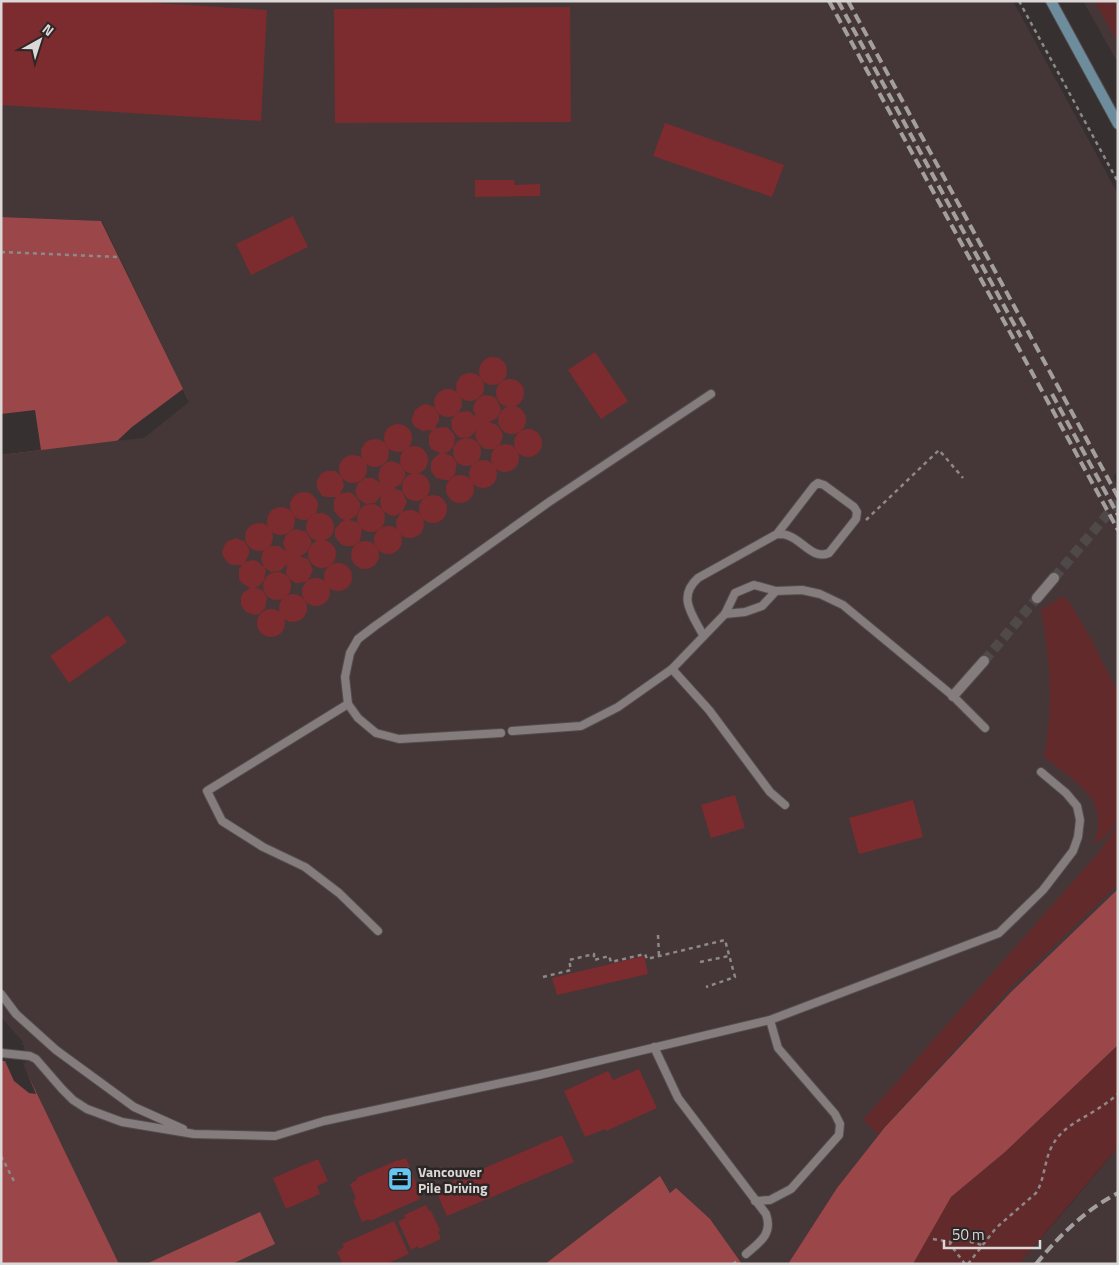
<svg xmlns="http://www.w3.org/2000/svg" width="1119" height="1265" viewBox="0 0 1119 1265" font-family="'Titillium Web',sans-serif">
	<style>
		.built { fill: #453737 }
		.green { fill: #632a2b }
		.water { fill: #9b4749 }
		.pier { fill: #363030 }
		.building { fill: #7c2b2e }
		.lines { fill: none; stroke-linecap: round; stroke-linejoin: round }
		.street-tunnel { stroke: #4f4949; stroke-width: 10; stroke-dasharray: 10 5; stroke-linecap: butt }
		.lane-casing { stroke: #534e4e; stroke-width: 10 }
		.street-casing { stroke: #534e4e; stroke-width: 12 }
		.secondary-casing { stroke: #534e4e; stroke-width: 12 }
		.path { stroke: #8e8989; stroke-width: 2.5; stroke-dasharray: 4 4; stroke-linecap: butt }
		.lane { stroke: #857d7d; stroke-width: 8 }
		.street { stroke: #857d7d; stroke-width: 10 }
		.secondary { stroke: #6e8d9c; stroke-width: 10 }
		.rail { stroke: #a39f9f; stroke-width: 4; stroke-dasharray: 10 5; stroke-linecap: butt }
		.labels { text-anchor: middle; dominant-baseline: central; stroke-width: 5; stroke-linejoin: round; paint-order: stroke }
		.poi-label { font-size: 14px; font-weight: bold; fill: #dcd8d8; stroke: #2c2626; text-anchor: start }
	</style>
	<rect width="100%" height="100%" fill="#363030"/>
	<g class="built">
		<path d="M 1,1 L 1013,1 L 1118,194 L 1118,470 L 1113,477 L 1118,486 L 1118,889 L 1011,992 L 885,1127 L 837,1188 L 788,1264 L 742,1264 L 710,1219 L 671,1193 L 659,1177 L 545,1264 L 119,1264 L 1,1019 L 1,414 L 188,399 L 102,221 L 1,217 Z"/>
		<path d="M 1083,1 L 1118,1 L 1118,63 Z"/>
		<path d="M 1118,1147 L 1118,1264 L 1019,1264 L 1068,1207 Z"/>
	</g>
	<g class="green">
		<path d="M 1094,1 L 1118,1 L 1118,42 Z"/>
		<path d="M 1061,597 L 1067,598 L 1090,637 L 1118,692 L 1118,821 L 1106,836 L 1093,845 C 1112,799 1075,782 1044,757 C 1054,708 1050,658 1041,610 Z"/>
		<path d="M 1118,824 L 1118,884 L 1014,984 L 878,1134 L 863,1120 L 1099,852 Z"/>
		<path d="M 1118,1045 L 1118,1147 L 1019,1264 L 913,1264 L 951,1197 L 1005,1152 Z"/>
	</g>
	<g class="water">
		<path d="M 1,217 L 101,221 L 188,399 L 139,438 L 1,455 Z"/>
		<path d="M 1118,889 L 1118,1045 L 1005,1152 L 951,1197 L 913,1264 L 788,1264 L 837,1188 L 885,1127 L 1011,992 Z"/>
		<path d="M 1,1019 L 119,1264 L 1,1264 Z"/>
		<path d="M 660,1176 L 670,1193 L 676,1188 L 710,1219 L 742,1264 L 545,1264 Z"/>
		<path d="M 260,1212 L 275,1244 L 232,1264 L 146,1264 Z"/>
	</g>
	<g class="pier">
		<path d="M 183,389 L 189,402 L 144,438 L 117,441 L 132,427 Z"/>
		<path d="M 35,410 L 41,450 L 1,455 L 1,414 Z"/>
		<path d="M 1,1017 L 23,1042 L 22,1045 L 24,1045 L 26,1063 L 23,1063 L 36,1094 L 29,1093 L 14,1081 L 5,1061 L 1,1061 Z"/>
	</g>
	<g class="building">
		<path d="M 1,1 L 123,1 L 267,10 L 261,121 L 1,105 Z"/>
		<path d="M 570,7 L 571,122 L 335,123 L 334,9 Z"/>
		<path d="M 665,123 L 784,165 L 772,197 L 653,156 Z"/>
		<path d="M 475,180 L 514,180 L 515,185 L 540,184 L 540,196 L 475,197 Z"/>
		<path d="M 293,216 L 308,247 L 251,275 L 236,244 Z"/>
		<path d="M 595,352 L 628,401 L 601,419 L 568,370 Z"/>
		<circle cx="493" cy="371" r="14"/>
		<circle cx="470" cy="387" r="14"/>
		<circle cx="510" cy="393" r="14"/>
		<circle cx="448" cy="403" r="14"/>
		<path d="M 483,395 L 492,396 L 496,398 L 500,406 L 501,410 L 497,418 L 489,422 L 497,425 L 502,432 L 503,436 L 500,444 L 494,449 L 485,449 L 478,443 L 475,435 L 477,430 L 470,437 L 461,438 L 457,436 L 452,429 L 451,420 L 456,414 L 460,412 L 469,411 L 476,417 L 473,409 L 474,404 L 476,401 Z"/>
		<path d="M 426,404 L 434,407 L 439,415 L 439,420 L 435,428 L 447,427 L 453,433 L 455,437 L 454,446 L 448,452 L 444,453 L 452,456 L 457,463 L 455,474 L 449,480 L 444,480 L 436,478 L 431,471 L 431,463 L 433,459 L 440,453 L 431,449 L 429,444 L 429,435 L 432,430 L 422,431 L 414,426 L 412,422 L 412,418 L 415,410 L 422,405 Z"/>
		<circle cx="512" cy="420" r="14"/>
		<circle cx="398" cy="438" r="14"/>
		<circle cx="528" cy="443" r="14"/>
		<circle cx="467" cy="452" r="14"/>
		<circle cx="375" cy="453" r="14"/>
		<circle cx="505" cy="458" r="14"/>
		<circle cx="414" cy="460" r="14"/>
		<circle cx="353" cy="469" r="14"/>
		<circle cx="483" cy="474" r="14"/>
		<path d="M 392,461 L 400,464 L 405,472 L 405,476 L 401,484 L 394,488 L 402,491 L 407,502 L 402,513 L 394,516 L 389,515 L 382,510 L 380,501 L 381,496 L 375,503 L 366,504 L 358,499 L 355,491 L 358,483 L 365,478 L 373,478 L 380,483 L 378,475 L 381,467 L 387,462 Z"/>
		<path d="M 327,471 L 335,471 L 342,477 L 344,486 L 340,494 L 348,492 L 352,493 L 355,496 L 360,503 L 360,508 L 356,516 L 349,520 L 357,522 L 362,529 L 360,541 L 353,546 L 345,546 L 341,544 L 335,537 L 335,529 L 341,522 L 345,520 L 340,518 L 334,511 L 334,501 L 336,497 L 327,497 L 322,496 L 317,488 L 317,480 L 322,473 Z"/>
		<circle cx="416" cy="487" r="14"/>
		<circle cx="460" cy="489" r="14"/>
		<circle cx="304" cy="506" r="14"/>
		<circle cx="433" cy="509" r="14"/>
		<circle cx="371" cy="518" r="14"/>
		<circle cx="281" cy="521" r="14"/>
		<circle cx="410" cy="524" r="14"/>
		<circle cx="320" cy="527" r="14"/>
		<circle cx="259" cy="537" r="14"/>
		<circle cx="388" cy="540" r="14"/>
		<path d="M 297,529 L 306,532 L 311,540 L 311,544 L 307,552 L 300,556 L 308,559 L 313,570 L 308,581 L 299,583 L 295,583 L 288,578 L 286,573 L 287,564 L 280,571 L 271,572 L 264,567 L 261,559 L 263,551 L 270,546 L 279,546 L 286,551 L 283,543 L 286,535 L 293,530 Z"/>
		<path d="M 236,538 L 244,541 L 249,549 L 249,554 L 245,562 L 253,560 L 257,561 L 264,567 L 266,571 L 264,580 L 259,586 L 255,587 L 262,590 L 267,597 L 265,609 L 259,614 L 255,615 L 246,612 L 241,605 L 241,597 L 243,593 L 250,588 L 242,583 L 239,579 L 239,569 L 242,565 L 232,565 L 228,563 L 223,556 L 222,552 L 225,544 L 228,541 Z"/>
		<circle cx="322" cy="554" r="14"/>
		<circle cx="365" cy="555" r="14"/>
		<circle cx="338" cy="577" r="14"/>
		<circle cx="277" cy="586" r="14"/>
		<circle cx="316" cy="592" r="14"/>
		<circle cx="293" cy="608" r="14"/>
		<circle cx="271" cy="623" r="14"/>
		<path d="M 108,615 L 127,642 L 69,683 L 50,656 Z"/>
		<path d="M 735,795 L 745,828 L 711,838 L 701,805 Z"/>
		<path d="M 913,800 L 923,837 L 859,854 L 849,818 Z"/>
		<path d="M 644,956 L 648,974 L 557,995 L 552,978 Z"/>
		<path d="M 639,1069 L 657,1108 L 606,1131 L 605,1129 L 585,1137 L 564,1091 L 608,1071 L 613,1080 Z"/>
		<path d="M 562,1135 L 574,1162 L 447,1216 L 435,1189 Z"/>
		<path d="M 406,1158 L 420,1193 L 418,1194 L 420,1199 L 370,1221 L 369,1219 L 362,1222 L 353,1200 L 356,1199 L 350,1184 L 357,1180 L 356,1178 L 398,1160 L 398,1161 Z"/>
		<path d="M 318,1159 L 328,1181 L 317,1186 L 320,1194 L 286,1209 L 273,1178 Z"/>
		<path d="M 426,1205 L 429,1211 L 431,1211 L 440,1230 L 438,1232 L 441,1239 L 419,1249 L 418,1246 L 411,1250 L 398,1221 L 405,1218 L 404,1215 Z"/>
		<path d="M 394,1221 L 409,1254 L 386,1264 L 343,1264 L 337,1252 L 344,1247 L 342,1244 Z"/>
	</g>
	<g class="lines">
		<g class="street-tunnel">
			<path d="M 1054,578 L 1118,502"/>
			<path d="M 984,661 L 1037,598"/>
		</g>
		<defs>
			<g id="lane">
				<path d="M 725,614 L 745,612 L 762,606 L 776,591"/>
				<path d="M 703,635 C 692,614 677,597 698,578 L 777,534 C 781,534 786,534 789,536 C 803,541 813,560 829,553 L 856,519 L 857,512 L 854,507 L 824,485 L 818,483 L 814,486 L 777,534"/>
				<path d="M 672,669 L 709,710 L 770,792 L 785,805"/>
				<path d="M 348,704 L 207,791 L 222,821 L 263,847 L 305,867 L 339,893 L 378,931"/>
				<path d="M 512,731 L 581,726 L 618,707 L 672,669 L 725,614 L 735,593 L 754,585 L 776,591 L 802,590 L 820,594 L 843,605 L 953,696 L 985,728"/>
				<path d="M 501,733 L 399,739 L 376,733 L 358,718 L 348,704 L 345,677 L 350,653 L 358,639 L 375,626 L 549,502 L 711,394"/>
				<path d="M 1,994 L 16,1014 L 56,1050 L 134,1107 L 183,1129"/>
				<path d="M 654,1047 L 678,1098 L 766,1214 C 773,1234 760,1242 746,1254"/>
				<path d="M 1,1053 L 30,1056 L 36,1059 L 62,1089 L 73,1100 L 87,1109 L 122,1122 L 194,1134 L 275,1136 L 324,1121 L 539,1075 L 770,1020 L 999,933 L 1043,890 L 1073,851 L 1078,837 L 1080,820 L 1077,806 L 1066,793 L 1041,772"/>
				<path d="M 755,1201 L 770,1200 L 791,1189 L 839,1135 L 840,1124 L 835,1114 L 778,1048 L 770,1020"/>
			</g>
			<g id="street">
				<path d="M 1037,598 L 1054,578"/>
				<path d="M 953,696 L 984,661"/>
			</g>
			<path id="secondary" d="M 1051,1 L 1118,124"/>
		</defs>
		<use href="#lane" class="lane-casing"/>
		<use href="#street" class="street-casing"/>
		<use href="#secondary" class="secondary-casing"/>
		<g class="path">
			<path d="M 1019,1 L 1118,182"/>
			<path d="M 1,252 L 119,257"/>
			<path d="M 866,520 L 939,450 L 963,478"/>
			<path d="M 658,935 L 659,956"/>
			<path d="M 700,962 L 729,956"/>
			<path d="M 543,977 L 571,970 L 569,960 L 594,954 L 594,960 L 609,956 L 611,962 L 645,954 L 647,959 L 725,940 L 735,977 L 706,987"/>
			<path d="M 1,1156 L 15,1183"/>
			<path d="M 933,1239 L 951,1242"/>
			<path d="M 733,1264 L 739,1259"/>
			<path d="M 965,1264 L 950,1244 L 953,1239 L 960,1239 L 982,1245"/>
			<path d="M 968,1264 L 996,1228 L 1036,1193 C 1045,1179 1044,1161 1052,1146 C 1062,1127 1079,1121 1096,1110 C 1104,1105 1111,1100 1118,1094"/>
		</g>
		<use href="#lane" class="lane"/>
		<use href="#street" class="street"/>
		<use href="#secondary" class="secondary"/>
		<g class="rail">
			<path d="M 829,1 L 1118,530"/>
			<path d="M 838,1 L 1021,337"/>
			<path d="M 848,1 L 1118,497"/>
			<path d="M 1052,394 L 1118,515"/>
			<path d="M 1036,1264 C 1059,1236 1085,1210 1118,1193"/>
		</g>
	</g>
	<defs>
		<symbol id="office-square" viewBox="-11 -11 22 22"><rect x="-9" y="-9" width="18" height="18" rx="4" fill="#67c4f0" stroke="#2c2626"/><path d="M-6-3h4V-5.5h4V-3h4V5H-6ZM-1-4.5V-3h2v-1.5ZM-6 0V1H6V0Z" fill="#111"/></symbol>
	</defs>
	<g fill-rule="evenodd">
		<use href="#office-square" x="386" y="1165" width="28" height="28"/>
	</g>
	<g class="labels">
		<g class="poi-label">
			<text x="418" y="1171">Vancouver<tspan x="418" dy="16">Pile Driving</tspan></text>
		</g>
	</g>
	<rect width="1119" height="1265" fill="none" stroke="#dcd8d8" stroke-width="5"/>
	<g transform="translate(40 40) rotate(39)" stroke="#2c2626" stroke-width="4" paint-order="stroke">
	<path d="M0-4L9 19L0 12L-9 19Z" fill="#dcd8d8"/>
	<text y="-8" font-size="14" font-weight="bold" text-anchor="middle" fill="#dcd8d8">N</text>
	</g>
	<path d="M944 1240v8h96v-8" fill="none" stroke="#dcd8d8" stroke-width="2.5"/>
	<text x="952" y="1240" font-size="15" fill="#dcd8d8" stroke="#2c2626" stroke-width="4" paint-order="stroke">50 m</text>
</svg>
